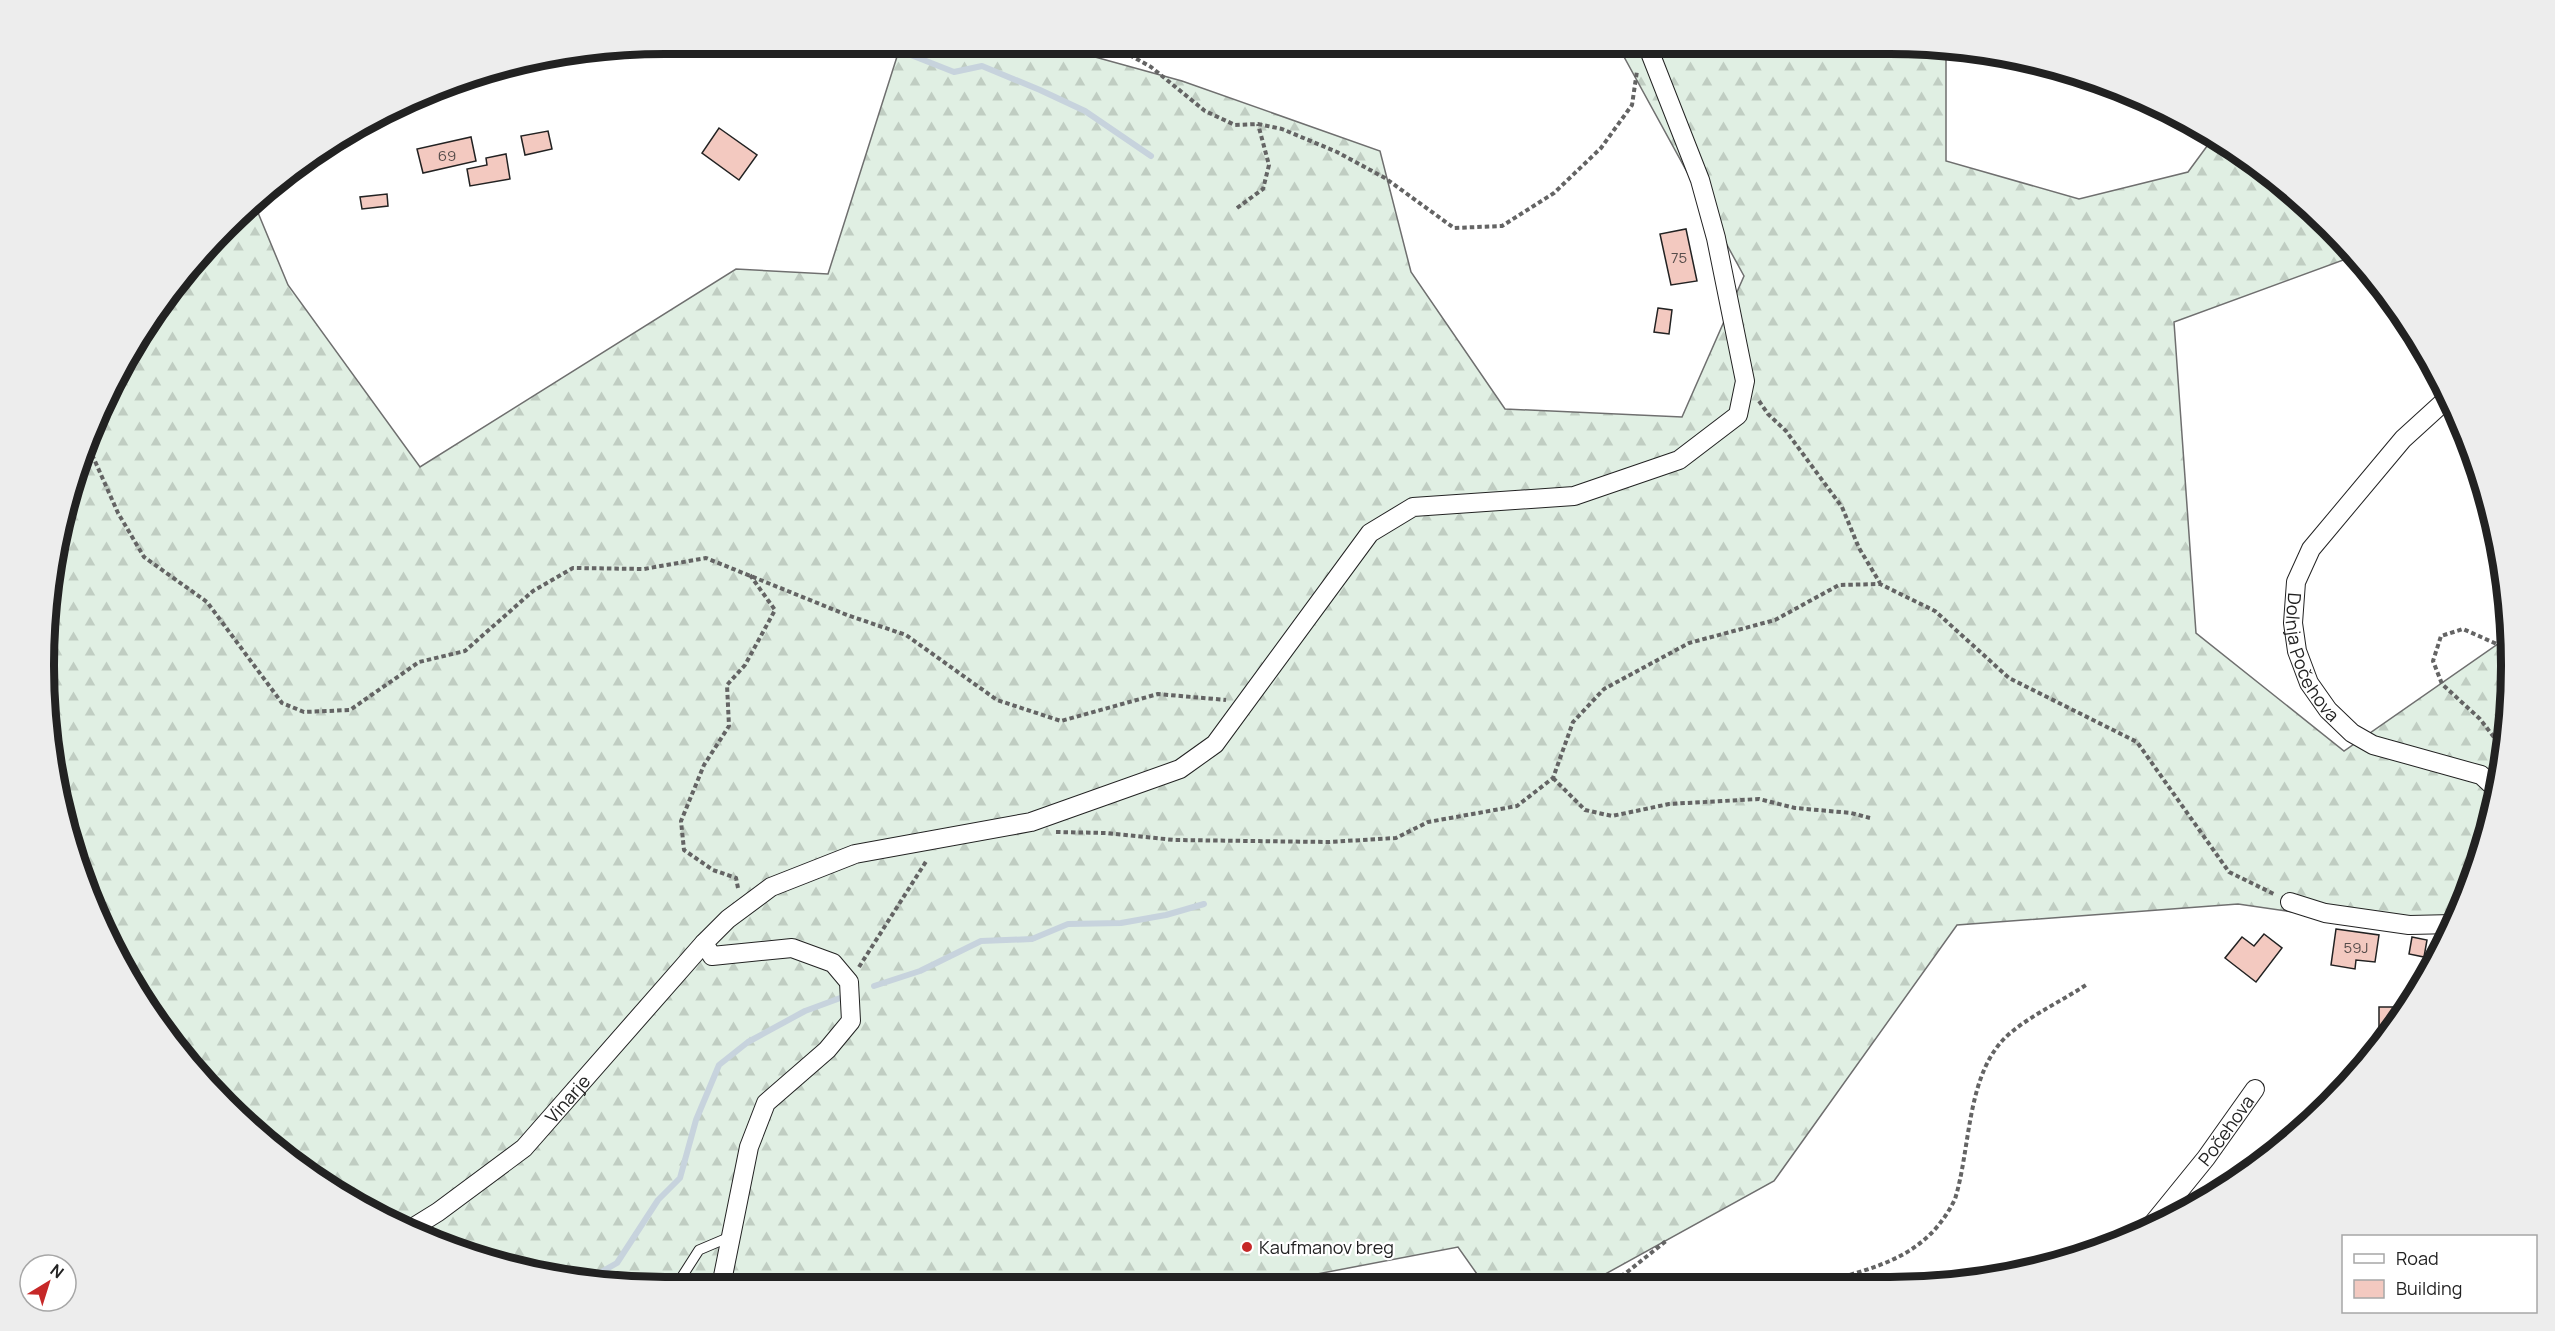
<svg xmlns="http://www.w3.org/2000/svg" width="2555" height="1331" viewBox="0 0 2555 1331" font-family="Manrope,sans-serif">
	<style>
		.forest { fill: url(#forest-firs); stroke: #6f6f6f; stroke-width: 1.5 }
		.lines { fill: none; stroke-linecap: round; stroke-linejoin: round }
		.stream { stroke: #c7d3dd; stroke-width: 6 }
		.building { fill: #f3c9c0; stroke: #222; stroke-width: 1.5 }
		.service-casing { stroke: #222; stroke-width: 11 }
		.minor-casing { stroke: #222; stroke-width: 20 }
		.path { stroke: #646464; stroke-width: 4; stroke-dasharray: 4.5 3; stroke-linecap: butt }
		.service { stroke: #fff; stroke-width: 9 }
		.minor { stroke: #fff; stroke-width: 18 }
		.poi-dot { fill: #c62828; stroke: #fff; stroke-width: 2 }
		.labels { text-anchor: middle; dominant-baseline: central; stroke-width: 4.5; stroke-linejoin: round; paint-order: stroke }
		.number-label { font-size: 15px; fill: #564c4a }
		.street-label { font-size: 18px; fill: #222; stroke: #fff }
		.poi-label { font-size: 18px; fill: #222; stroke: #fff; text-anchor: start }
		.rim { fill: none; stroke: #222; stroke-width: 8 }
	</style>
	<defs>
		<pattern id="forest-firs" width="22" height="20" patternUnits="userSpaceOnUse" patternTransform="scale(1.5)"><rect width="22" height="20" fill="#e0efe3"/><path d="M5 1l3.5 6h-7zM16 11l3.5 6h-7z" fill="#c0cdc2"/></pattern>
	</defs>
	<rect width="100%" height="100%" fill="#fff"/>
	<path class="forest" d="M 901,44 L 1048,44 L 1182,81 L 1380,151 L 1411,272 L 1505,409 L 1682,417 L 1744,276 L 1617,44 L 1930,45 L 1946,48 L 1946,161 L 2079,199 L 2188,172 L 2213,138 L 2268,172 L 2357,255 L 2174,322 L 2196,633 L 2344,751 L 2508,637 L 2510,707 L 2490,827 L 2449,935 L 2238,904 L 1957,925 L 1774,1181 L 1589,1283 L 1484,1284 L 1458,1247 L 1265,1284 L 625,1286 L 505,1266 L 390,1223 L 287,1159 L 225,1105 L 149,1011 L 108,940 L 65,827 L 49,746 L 45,624 L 65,505 L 91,427 L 148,320 L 198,255 L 254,203 L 288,285 L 420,467 L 736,269 L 828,274 Z"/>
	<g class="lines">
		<g class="stream">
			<path d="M 883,44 L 954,72 L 982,66 L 1040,90 L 1085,111 L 1151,156"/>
			<path d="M 874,986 L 920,971 L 981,941 L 1032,939 L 1068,924 L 1121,923 L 1166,915 L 1204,904"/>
			<path d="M 587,1280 L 617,1263 L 658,1200 L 680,1178 L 696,1120 L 719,1065 L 748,1042 L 805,1011 L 843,997"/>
		</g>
	</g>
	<g class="building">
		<path d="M 719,128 L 757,155 L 739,180 L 702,153 Z"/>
		<path d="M 548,131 L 552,149 L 525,155 L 521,136 Z"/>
		<path d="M 471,137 L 476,161 L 423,173 L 417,149 Z"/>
		<path d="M 506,154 L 510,179 L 470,186 L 467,169 L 487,165 L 486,158 Z"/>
		<path d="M 387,194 L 388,206 L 362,209 L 360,197 Z"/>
		<path d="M 1686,229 L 1697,281 L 1671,285 L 1660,234 Z"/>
		<path d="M 1658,308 L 1672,310 L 1669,334 L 1654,332 Z"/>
		<path d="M 2336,929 L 2379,935 L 2375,962 L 2356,960 L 2355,969 L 2331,965 Z"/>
		<path d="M 2264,934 L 2282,948 L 2256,982 L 2225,958 L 2242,937 L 2254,946 Z"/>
		<path d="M 2412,937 L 2427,940 L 2424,957 L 2409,954 Z"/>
		<path d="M 2379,1007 L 2403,1007 L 2379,1043 Z"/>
	</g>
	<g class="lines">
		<defs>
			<path id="service" d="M 676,1286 L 699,1250 L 732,1236"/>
			<g id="minor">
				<path id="s1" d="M 2448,398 L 2403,439 L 2311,549 L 2296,582 L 2293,623 L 2297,651 L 2309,683 L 2328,710 L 2352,733 L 2373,745 L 2481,775 L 2496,789"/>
				<path d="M 2290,902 L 2325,913 L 2409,925 L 2454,924"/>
				<path id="s2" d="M 2150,1227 L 2206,1158 L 2255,1089"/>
				<path id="s3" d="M 409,1230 L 438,1212 L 524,1148 L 704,943"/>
				<path d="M 721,1286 L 749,1147 L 766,1103 L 827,1050 L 851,1021 L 849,982 L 833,963 L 792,948 L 712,956 L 704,943 L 728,919 L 771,887 L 855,854 L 1031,822 L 1180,769 L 1215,744 L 1370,533 L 1413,507 L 1574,496 L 1679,460 L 1738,415 L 1745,381 L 1716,238 L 1700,180 L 1647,45"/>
			</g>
		</defs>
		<use href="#service" class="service-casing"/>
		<use href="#minor" class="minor-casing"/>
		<g class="path">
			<path d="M 1110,44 L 1151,67 L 1205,111 L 1235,125 L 1258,124 L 1282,129 L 1337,152 L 1385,178 L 1454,228 L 1502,226 L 1554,193 L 1601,148 L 1632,105 L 1637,71"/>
			<path d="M 1237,208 L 1263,189 L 1269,165 L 1258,124"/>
			<path d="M 1759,401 L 1768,414 L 1786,431 L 1842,507 L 1859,548 L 1880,583"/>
			<path d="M 86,441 L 118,513 L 144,557 L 207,602 L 282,703 L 304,712 L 350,710 L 419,662 L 465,651 L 533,591 L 573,568 L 644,569 L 706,558 L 847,615 L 906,635 L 997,700 L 1061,721 L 1158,694 L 1226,700"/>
			<path d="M 2503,749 L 2480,719 L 2442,684 L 2433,661 L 2441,636 L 2463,629 L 2508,649"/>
			<path d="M 1553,778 L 1585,810 L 1612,816 L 1669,804 L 1759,799 L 1795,808 L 1851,813 L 1870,818"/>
			<path d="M 1056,832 L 1106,833 L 1174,840 L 1329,842 L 1396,838 L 1428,822 L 1517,806 L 1553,778 L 1573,722 L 1604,689 L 1689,643 L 1775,620 L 1839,585 L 1880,584 L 1935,611 L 2009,678 L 2137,742 L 2229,872 L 2276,895"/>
			<path d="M 738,888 L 736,878 L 713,870 L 684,850 L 681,821 L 704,765 L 729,726 L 727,685 L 745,665 L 775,610 L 750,575"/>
			<path d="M 859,967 L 927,860"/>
			<path d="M 1607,1283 L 1626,1273 L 1666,1241"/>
			<path d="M 1821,1283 C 1877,1267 1927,1257 1955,1199 C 1971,1148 1966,1073 2008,1035 C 2031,1015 2060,1002 2086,985"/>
		</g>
		<use href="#service" class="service"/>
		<use href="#minor" class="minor"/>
	</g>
	<circle class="poi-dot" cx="1247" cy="1247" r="6"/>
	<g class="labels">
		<g class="number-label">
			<text x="447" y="155">69</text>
			<text x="1679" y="257">75</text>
			<text x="2356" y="947">59J</text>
		</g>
		<g class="street-label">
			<text stroke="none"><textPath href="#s1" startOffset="320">Dolnja Počehova</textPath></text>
			<text stroke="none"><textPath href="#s3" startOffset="207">Vinarje</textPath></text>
			<text stroke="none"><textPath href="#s2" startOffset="123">Počehova</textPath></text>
		</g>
		<g class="poi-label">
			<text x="1259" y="1247">Kaufmanov breg</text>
		</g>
	</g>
	<path d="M0 0H2555V1331H0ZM665 54H1890A611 611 0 0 1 2501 665V666A611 611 0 0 1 1890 1277H665A611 611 0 0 1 54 666V665A611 611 0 0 1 665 54Z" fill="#ededed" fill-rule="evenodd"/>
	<path class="rim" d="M665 54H1890A611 611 0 0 1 2501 665V666A611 611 0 0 1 1890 1277H665A611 611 0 0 1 54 666V665A611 611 0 0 1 665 54Z"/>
	<rect x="2342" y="1235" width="195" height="78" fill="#ffffff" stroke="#a7a7a7" stroke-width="1.5"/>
	<rect x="2354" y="1254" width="30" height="9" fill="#ffffff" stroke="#a7a7a7" stroke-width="1.5"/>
	<text x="2396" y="1265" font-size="18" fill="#222222">Road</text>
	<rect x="2354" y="1280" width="30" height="18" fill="#f3c9c0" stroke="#a7a7a7" stroke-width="1.5"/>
	<text x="2396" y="1295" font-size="18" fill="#222222">Building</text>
	<g transform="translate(48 1283) rotate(38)"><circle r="28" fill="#ffffff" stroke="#a7a7a7" stroke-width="1.5"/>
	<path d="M0-4.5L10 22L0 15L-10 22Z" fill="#c62828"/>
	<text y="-9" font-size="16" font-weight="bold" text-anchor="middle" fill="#222222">N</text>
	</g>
</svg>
